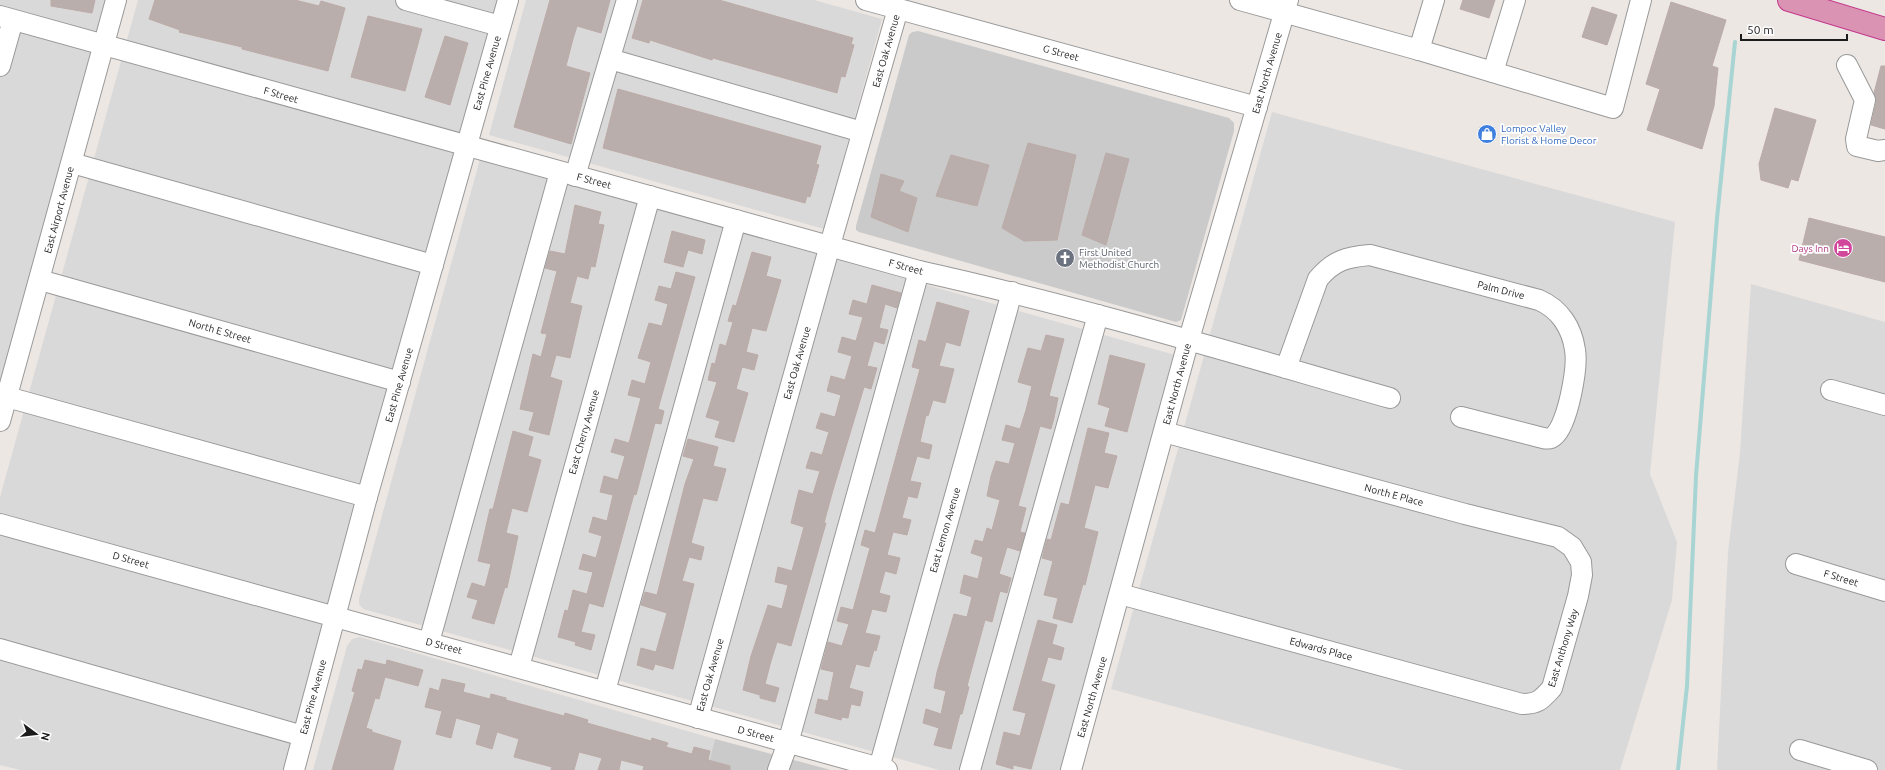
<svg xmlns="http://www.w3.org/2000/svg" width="1885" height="770" viewBox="0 0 1885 770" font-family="Ubuntu,sans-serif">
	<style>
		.residential { fill: #dad9d9 }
		.religious { fill: #cacaca }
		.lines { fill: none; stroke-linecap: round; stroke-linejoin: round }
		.stream { stroke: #a8d5d3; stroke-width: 4 }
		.building { fill: #b9aeac; stroke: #bcaba7 }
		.minor-casing { stroke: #999; stroke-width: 22 }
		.highway-casing { stroke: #c2388b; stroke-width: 24 }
		.minor { stroke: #fff; stroke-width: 20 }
		.highway { stroke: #db93b3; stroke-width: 22 }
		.labels { text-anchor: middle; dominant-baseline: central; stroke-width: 3.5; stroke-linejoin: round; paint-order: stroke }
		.street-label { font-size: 10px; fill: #1c1c1c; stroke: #fff }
		.shop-label { font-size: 10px; fill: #366cbe; stroke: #fff; text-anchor: start }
		.hotel-label { font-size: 10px; fill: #b23c85; stroke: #fff; text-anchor: end }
		.worship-label { font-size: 10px; fill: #5b616d; stroke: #fff; text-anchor: start }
	</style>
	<rect width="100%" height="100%" fill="#ece7e3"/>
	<g class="residential">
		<path d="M 0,0 L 109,0 L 0,391 Z"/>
		<path d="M 138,0 L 499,0 L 284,770 L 20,770 L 0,765 L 0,497 Z"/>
		<path d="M 526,0 L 814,0 L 882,19 L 824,229 L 489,135 Z"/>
		<path d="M 1272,112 L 1675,222 L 1650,474 L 1677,542 L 1672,600 L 1620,770 L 1404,770 L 1111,689 Z"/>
		<path d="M 480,159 L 1175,355 L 1060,770 L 939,770 L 363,609 L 359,604 L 359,599 Z"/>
		<path d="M 1751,284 L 1885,322 L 1885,770 L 1717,770 L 1728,552 L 1740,453 Z"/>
		<path d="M 360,637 L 715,739 L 707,770 L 313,770 L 347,646 L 352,639 Z"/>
	</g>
	<g class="religious">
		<path d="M 918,31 L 1229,118 L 1234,123 L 1234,131 L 1181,320 L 1176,322 L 859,232 L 856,230 L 856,226 L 909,35 L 912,32 Z"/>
		<path d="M 715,739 L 831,770 L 707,770 Z"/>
	</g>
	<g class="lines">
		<path class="stream" d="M 1678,770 L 1687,686 L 1696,476 L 1717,218 L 1735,42"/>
	</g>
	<g class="building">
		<path d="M 51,0 L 95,0 L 92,13 L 51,6 Z"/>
		<path d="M 155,0 L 295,0 L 319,6 L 321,1 L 345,8 L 328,71 L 242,49 L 242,47 L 179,32 L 180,30 L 149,19 Z"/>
		<path d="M 550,0 L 610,0 L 601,33 L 577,26 L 573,39 L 566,66 L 590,73 L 571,144 L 514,127 Z"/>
		<path d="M 643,0 L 719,0 L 853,38 L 851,44 L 854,45 L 845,77 L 841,76 L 837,93 L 713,58 L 712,60 L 650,40 L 649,43 L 632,38 Z"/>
		<path d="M 1463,0 L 1495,0 L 1489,18 L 1460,9 Z"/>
		<path d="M 1671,2 L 1726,20 L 1712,66 L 1718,68 L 1714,106 L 1702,149 L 1647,130 L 1660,89 L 1646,84 Z"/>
		<path d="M 1592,7 L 1617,15 L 1607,45 L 1582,37 Z"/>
		<path d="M 368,16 L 422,29 L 405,91 L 351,77 Z"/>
		<path d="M 445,36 L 468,43 L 450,105 L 425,97 Z"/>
		<path d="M 1881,66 L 1885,66 L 1885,129 L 1871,125 L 1876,103 L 1874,93 Z"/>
		<path d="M 618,89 L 821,146 L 816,164 L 819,165 L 810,197 L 807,196 L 805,203 L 603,148 Z"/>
		<path d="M 1775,108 L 1816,120 L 1798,181 L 1791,179 L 1788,188 L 1761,180 L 1759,164 Z"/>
		<path d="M 1028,143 L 1076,155 L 1057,240 L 1024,241 L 1002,228 Z"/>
		<path d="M 1106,153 L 1129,159 L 1106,245 L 1082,235 Z"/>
		<path d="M 951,155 L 989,165 L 977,206 L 936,196 Z"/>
		<path d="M 881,174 L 904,181 L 899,191 L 917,198 L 908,232 L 871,217 Z"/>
		<path d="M 575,205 L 601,212 L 598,224 L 604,225 L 595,267 L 591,266 L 588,279 L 577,276 L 570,303 L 582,306 L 570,358 L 556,355 L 550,377 L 562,381 L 549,435 L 529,430 L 534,412 L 520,409 L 533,354 L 541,357 L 547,334 L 541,333 L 557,271 L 545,268 L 550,251 L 565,254 Z"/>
		<path d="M 1809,218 L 1885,237 L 1885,282 L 1799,260 Z"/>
		<path d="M 672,231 L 705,240 L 702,254 L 688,250 L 683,267 L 664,262 Z"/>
		<path d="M 752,252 L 771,257 L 766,276 L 781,280 L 766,331 L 752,328 L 746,352 L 758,355 L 754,370 L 742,367 L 736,389 L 748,393 L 734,442 L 715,437 L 720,421 L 706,417 L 717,382 L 708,380 L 712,363 L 715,364 L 720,344 L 726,346 L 733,322 L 728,321 L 733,305 L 736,306 Z"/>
		<path d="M 676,272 L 695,277 L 658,409 L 664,411 L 661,424 L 655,423 L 636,495 L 634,494 L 603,607 L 589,603 L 581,632 L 595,635 L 591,650 L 575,645 L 576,642 L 558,637 L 565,610 L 568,611 L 573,590 L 587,594 L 593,572 L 579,569 L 583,554 L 596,558 L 602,536 L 589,532 L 593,517 L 607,521 L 613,495 L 600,492 L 604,476 L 618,480 L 625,456 L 611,452 L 615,439 L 629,443 L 641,398 L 628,395 L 632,380 L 645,384 L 651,362 L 638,358 L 649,323 L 662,326 L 668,304 L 655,300 L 659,286 L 671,289 Z"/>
		<path d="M 872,285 L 901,293 L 897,308 L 885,304 L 879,328 L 888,330 L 884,344 L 874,341 L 867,366 L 877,368 L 871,389 L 864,387 L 833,490 L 824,523 L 826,523 L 791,646 L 777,642 L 771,661 L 765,684 L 779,688 L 775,702 L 760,698 L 760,695 L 743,690 L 751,656 L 768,605 L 782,609 L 788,585 L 775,582 L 778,567 L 792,571 L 804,527 L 791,523 L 795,506 L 799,490 L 813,494 L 820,471 L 806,468 L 811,452 L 822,455 L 829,432 L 816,428 L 821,413 L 835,417 L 841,395 L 827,391 L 831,376 L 845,380 L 852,356 L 838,352 L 842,337 L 856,341 L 863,317 L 849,314 L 853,300 L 867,304 Z"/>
		<path d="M 937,302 L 969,311 L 960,346 L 946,342 L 939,366 L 954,369 L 945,403 L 933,400 L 928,416 L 926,415 L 920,442 L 932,445 L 929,459 L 917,456 L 910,481 L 921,483 L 917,498 L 908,496 L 902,518 L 911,520 L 907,535 L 893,532 L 887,555 L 900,558 L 896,574 L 885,571 L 879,593 L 890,596 L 886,612 L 872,609 L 865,633 L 880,636 L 876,651 L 874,650 L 869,667 L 856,664 L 849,688 L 863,692 L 860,706 L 851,704 L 848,718 L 842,717 L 841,720 L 815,713 L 818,699 L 828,701 L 834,672 L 821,669 L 828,642 L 842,646 L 849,624 L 837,621 L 841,607 L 853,610 L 870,548 L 861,545 L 865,530 L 875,533 L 920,369 L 912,367 L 919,340 L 926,342 Z"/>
		<path d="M 1046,335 L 1064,339 L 1049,396 L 1058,398 L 1054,418 L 1051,429 L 1040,426 L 1018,506 L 1026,508 L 1020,532 L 1025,533 L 1020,551 L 1007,547 L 999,574 L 1011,578 L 1007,593 L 1000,591 L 992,622 L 985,620 L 967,686 L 969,687 L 962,714 L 960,714 L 951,749 L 934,745 L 939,728 L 923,723 L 926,709 L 941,714 L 946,691 L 934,688 L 937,672 L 954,614 L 967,617 L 972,597 L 960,593 L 964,575 L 978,579 L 983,557 L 971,553 L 975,540 L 983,542 L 987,528 L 992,530 L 1000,500 L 987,496 L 991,476 L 996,461 L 1009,464 L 1015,443 L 1002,440 L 1006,425 L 1020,429 L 1026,410 L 1032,386 L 1018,382 L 1028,348 L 1041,351 Z"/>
		<path d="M 1110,355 L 1145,364 L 1127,432 L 1105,426 L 1110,408 L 1098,404 Z"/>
		<path d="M 1088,428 L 1109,433 L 1104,453 L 1117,456 L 1108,488 L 1095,485 L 1084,528 L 1098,532 L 1085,585 L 1083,584 L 1072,623 L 1053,618 L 1058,598 L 1044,595 L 1053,561 L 1042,558 L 1047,539 L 1051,540 L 1061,503 L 1069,505 Z"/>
		<path d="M 513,431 L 533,437 L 528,456 L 541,460 L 527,512 L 512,508 L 506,533 L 518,536 L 507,588 L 505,587 L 494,624 L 472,618 L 478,600 L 467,597 L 472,583 L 485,587 L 491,564 L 478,561 L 490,509 L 493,509 Z"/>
		<path d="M 688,439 L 718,447 L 713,466 L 726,469 L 717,501 L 703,498 L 691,543 L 704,547 L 701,560 L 689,557 L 682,581 L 694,584 L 673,669 L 655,664 L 653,670 L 637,665 L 641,648 L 656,652 L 667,613 L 641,605 L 645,592 L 657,595 L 685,484 L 694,459 L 683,456 Z"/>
		<path d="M 1038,620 L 1057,625 L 1052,644 L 1064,648 L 1061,660 L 1048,657 L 1041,681 L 1055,685 L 1031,769 L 1013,765 L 1013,769 L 996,764 L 1004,732 L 1020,736 L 1026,713 L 1013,710 Z"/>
		<path d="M 365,660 L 386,665 L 387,660 L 423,670 L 418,686 L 385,677 L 379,699 L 375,698 L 366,728 L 372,730 L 372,732 L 401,741 L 393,770 L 332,770 L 355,692 L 352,691 L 358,669 L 362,670 Z"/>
		<path d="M 442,679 L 465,684 L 463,692 L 490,699 L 491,694 L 506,698 L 506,700 L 564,716 L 565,713 L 588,720 L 587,723 L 651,741 L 652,738 L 668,743 L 666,747 L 692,754 L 694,747 L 710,751 L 708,760 L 730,766 L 730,770 L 643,770 L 644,766 L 621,760 L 619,770 L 598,770 L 602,758 L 579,752 L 574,770 L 551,770 L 552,767 L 514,757 L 519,739 L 497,732 L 492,749 L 476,744 L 481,725 L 456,718 L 451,738 L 436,734 L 442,711 L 425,707 L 430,688 L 439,691 Z"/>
	</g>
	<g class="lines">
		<defs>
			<g id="minor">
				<path d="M 406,0 L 500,26"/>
				<path d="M 866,0 L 1257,107"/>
				<path d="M 1240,0 L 1419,50 L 1434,0"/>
				<path d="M 0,16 L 919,271 C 1078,306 1233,353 1390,398"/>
				<path d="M 1419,50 L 1613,108 L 1641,0"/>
				<path d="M 610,59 L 862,132"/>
				<path d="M 1847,65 L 1865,100 L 1856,139 L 1857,146 L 1878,151 L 1885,150"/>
				<path d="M 0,66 L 13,20"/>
				<path d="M 1493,72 L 1515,0"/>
				<path d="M 72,163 L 433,265"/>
				<path d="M 575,176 L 627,0"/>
				<path d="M 40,280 L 400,382"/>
				<path d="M 1286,368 L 1318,279 C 1334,260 1347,257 1370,255 L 1539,300 C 1560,309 1572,328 1575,350 C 1578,367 1568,424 1554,436 C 1551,439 1547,439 1543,438 L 1461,417"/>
				<path d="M 1831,390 L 1885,405"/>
				<path d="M 7,397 L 367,497"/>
				<path d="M 0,421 L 116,0"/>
				<path d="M 0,524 L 887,770"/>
				<path d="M 1796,564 L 1885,591"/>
				<path d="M 1120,594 L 1522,704 C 1538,704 1541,700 1552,688 L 1578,596 L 1582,575 L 1581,562 L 1572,547 L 1558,537 L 1465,514 L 1164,432"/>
				<path d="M 429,642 L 560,172"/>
				<path d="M 0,649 L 303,736"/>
				<path d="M 519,667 L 650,196"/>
				<path d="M 605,691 L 736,220"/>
				<path d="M 698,718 L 830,245 L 898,9"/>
				<path d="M 1800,750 L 1867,770"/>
				<path d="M 879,768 L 1012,292"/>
				<path d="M 294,770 L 367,497 L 508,0"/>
				<path d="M 778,770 L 788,743 L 919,271"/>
				<path d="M 970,770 L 1098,315"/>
				<path d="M 1071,770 L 1189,339 L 1288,0"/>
			</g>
			<path id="highway" d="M 1789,0 L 1885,29"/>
		</defs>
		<use href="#minor" class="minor-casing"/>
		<use href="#highway" class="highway-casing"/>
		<use href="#minor" class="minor"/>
		<use href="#highway" class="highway"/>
	</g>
	<defs>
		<symbol id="shop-disc" viewBox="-11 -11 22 22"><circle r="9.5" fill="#3f7fe0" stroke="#fff"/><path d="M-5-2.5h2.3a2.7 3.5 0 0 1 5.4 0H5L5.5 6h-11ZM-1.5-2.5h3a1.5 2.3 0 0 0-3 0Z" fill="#fff"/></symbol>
		<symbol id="hotel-disc" viewBox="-11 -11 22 22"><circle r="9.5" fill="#d1479c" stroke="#fff"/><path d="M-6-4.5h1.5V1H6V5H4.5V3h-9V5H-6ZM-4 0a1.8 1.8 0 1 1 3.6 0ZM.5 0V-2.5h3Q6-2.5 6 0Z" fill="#fff"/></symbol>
		<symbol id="church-disc" viewBox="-11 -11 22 22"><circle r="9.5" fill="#6b7280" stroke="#fff"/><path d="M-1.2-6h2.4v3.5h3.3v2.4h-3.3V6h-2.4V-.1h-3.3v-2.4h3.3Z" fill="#fff"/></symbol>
	</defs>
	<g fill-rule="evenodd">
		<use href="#shop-disc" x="1476" y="123" width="22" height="22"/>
		<use href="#hotel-disc" x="1832" y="237" width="22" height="22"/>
		<use href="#church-disc" x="1054" y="247" width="22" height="22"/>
	</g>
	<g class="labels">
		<g class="street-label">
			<text transform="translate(886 51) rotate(-74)">East Oak Avenue</text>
			<text transform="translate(1061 53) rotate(15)">G Street</text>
			<text transform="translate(487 73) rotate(-74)">East Pine Avenue</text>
			<text transform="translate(1267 73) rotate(-74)">East North Avenue</text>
			<text transform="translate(281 95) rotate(16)">F Street</text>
			<text transform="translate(594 181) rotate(15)">F Street</text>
			<text transform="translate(59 210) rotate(-75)">East Airport Avenue</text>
			<text transform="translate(906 267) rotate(15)">F Street</text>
			<text transform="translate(1501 290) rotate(14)">Palm Drive</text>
			<text transform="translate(220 331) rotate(16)">North E Street</text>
			<text transform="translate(797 363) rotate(-74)">East Oak Avenue</text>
			<text transform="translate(1177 384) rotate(-75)">East North Avenue</text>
			<text transform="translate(399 385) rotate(-74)">East Pine Avenue</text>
			<text transform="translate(584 432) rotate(-74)">East Cherry Avenue</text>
			<text transform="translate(1394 495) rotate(15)">North E Place</text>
			<text transform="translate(945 530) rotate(-74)">East Lemon Avenue</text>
			<text transform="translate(131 560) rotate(16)">D Street</text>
			<text transform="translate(1841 578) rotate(17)">F Street</text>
			<text transform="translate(444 646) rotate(15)">D Street</text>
			<text transform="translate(1563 648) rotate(-73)">East Anthony Way</text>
			<text transform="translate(1321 649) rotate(15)">Edwards Place</text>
			<text transform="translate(710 675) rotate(-74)">East Oak Avenue</text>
			<text transform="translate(313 697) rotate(-75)">East Pine Avenue</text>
			<text transform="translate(1092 697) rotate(-74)">East North Avenue</text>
			<text transform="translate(756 734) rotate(15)">D Street</text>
		</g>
		<g class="shop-label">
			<text x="1501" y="128">Lompoc Valley<tspan x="1501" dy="12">Florist &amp; Home Decor</tspan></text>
		</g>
		<g class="hotel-label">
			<text x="1829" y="248">Days Inn</text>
		</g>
		<g class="worship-label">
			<text x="1079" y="252">First United<tspan x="1079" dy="12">Methodist Church</tspan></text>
		</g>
	</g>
	<g transform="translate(36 734) rotate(105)" stroke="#ffffff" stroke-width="3" paint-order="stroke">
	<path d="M0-3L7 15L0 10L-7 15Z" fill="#1c1c1c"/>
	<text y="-6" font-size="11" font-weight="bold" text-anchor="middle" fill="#1c1c1c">N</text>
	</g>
	<path d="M1741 34v6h106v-6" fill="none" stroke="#1c1c1c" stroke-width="2"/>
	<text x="1747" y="34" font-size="12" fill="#1c1c1c" stroke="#ffffff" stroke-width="3" paint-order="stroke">50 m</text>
</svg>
